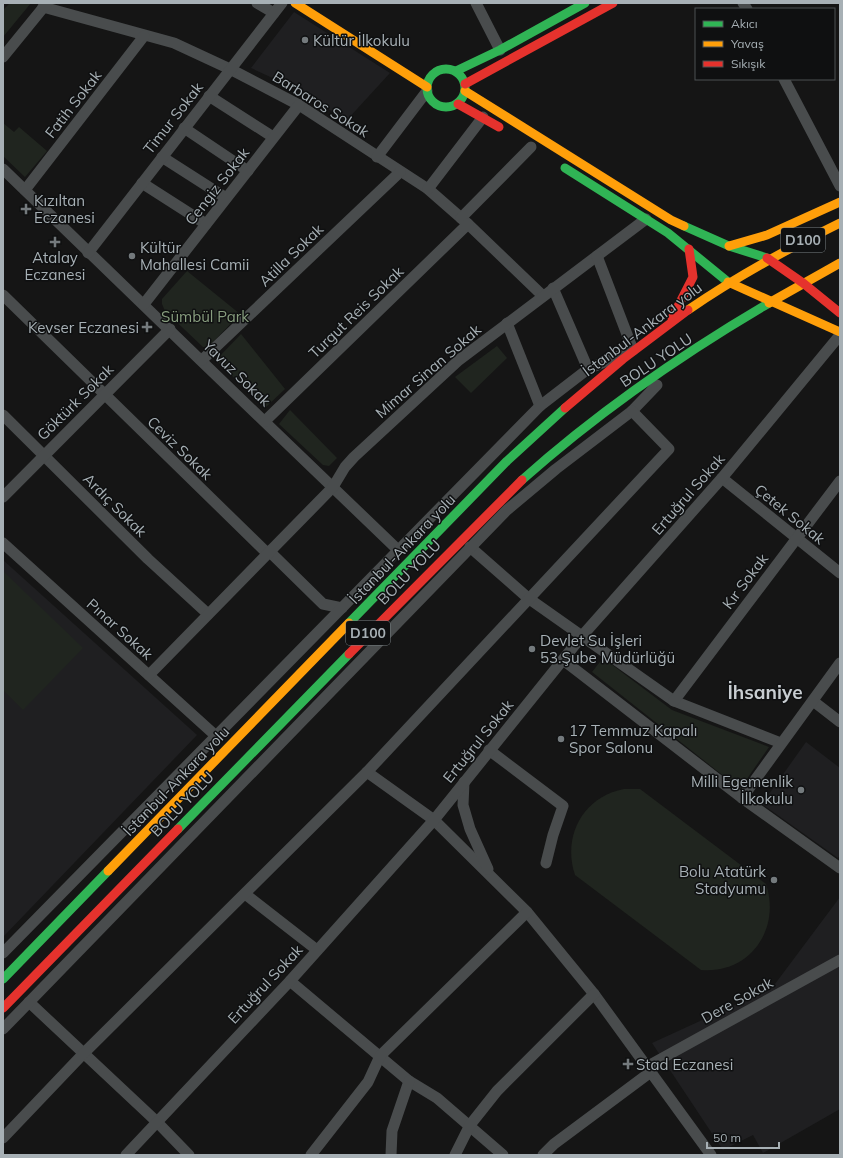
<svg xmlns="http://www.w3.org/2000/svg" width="843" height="1158" viewBox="0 0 843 1158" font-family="Mulish,sans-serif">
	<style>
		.built { fill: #1f1f21 }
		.green { fill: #20251f }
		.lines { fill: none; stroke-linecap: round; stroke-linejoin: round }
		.street { stroke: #494c4d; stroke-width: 11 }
		.fast { stroke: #30b455; stroke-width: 9 }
		.slow { stroke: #ff9f0a; stroke-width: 9 }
		.jam { stroke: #e5322d; stroke-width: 9 }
		.poi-dot { fill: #747a7d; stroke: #0f1011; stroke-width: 1.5 }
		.labels { text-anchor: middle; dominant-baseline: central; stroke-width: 3; stroke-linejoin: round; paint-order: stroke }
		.shield { fill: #0f1011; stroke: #798084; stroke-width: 1 }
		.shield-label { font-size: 14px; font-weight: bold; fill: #a7b0b5 }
		.poi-label { font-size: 15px; fill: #a7b0b5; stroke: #0f1011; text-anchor: start }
		.street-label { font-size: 15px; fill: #a7b0b5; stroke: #0f1011 }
		.park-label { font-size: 15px; fill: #889e7f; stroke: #0f1011 }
		.district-label { font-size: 19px; font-weight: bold; fill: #c8cdd1; stroke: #0f1011 }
	</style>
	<rect width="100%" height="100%" fill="#151515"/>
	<g class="built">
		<path d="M 294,12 L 390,73 L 346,121 L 303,92 L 251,68 Z"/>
		<path d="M 3,560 L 197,735 L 3,937 Z"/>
		<path d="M 806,742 L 840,768 L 840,855 L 838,858 L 762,804 Z"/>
		<path d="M 840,897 L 840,1109 L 763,1153 L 753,1135 L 723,1150 L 652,1043 L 772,988 Z"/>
	</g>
	<g class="green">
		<path d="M 10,3 L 31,3 L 3,37 L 3,10 Z"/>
		<path d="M 3,123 L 14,132 L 19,127 L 47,151 L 25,177 L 3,156 Z"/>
		<path d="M 187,271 L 240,314 L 208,347 L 203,347 L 165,311 L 162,304 L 162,299 Z"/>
		<path d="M 241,334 L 285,389 L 265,408 L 216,360 Z"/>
		<path d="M 497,346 L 507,358 L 471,393 L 455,377 Z"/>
		<path d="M 290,410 L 337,458 L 329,466 L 323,465 L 279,424 Z"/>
		<path d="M 3,571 L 83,648 L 23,710 L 3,690 Z"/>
		<path d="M 603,658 L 672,710 L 769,747 L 740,789 L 592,672 Z"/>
		<path d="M 624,789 L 640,789 L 766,884 C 781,929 750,974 701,970 L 575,875 C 562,836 583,797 624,789 Z"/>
	</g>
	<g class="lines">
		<g class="street">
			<path d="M 257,3 L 274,13"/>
			<path d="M 476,3 L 500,50"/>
			<path d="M 743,3 L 747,9"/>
			<path d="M 43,7 L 174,43 L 230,69 L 299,105 L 428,189 L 468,224 L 543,296"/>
			<path d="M 3,57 L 47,3"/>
			<path d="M 784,79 L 840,186"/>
			<path d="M 209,96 L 273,137"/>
			<path d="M 184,128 L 248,171"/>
			<path d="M 162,157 L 226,198"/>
			<path d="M 377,157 L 427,91"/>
			<path d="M 3,169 C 134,297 266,423 398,550"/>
			<path d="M 142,183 L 206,224"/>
			<path d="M 428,189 L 483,117"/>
			<path d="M 25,190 L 144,36"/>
			<path d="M 461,218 L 531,147"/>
			<path d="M 88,253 L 282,3"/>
			<path d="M 553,288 L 588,369"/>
			<path d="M 3,295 L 267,553"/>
			<path d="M 144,304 L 299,105"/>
			<path d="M 507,323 L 540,406"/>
			<path d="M 202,360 L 400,172"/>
			<path d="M 3,415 L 148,559 L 208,614"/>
			<path d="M 265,421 L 468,224"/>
			<path d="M 722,478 L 840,573"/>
			<path d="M 3,497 L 170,329"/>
			<path d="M 3,543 L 216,736"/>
			<path d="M 470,547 L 528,598 L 674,701 L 781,743"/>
			<path d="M 269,551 L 323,604 L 342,608"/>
			<path d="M 563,660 L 742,798 L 840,868"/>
			<path d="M 149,675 L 333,487 L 345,467 L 354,457 L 459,360 L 646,219"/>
			<path d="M 674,701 L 840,481"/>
			<path d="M 813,701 L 840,722"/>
			<path d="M 489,750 L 563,806 L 553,835 L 546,863"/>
			<path d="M 367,772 L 434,820 L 527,912 L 594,994 L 711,1155"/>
			<path d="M 464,782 L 463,805 L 470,829 L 488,869"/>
			<path d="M 742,798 L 840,663"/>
			<path d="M 245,894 L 317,950"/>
			<path d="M 3,953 L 540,406 L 588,369 L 633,350 L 597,256"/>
			<path d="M 290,981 L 409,1081 L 437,1098 L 503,1155"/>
			<path d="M 29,1002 L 157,1122 L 189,1155"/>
			<path d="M 3,1029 L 507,510 L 556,469 L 632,411 L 657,385"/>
			<path d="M 648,1066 L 840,960"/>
			<path d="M 3,1138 L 84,1053 L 367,772 L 669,449 L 632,411"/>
			<path d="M 126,1155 L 290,981 L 434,820 L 582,636 L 722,478 L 840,335"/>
			<path d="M 311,1155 L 368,1082 L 380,1056 L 527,912"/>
			<path d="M 391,1155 L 392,1131 L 409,1081"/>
			<path d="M 455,1155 L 470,1125 L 497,1091 L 594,994"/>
			<path d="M 543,1155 L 554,1144 L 652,1071"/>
		</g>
		<g class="fast">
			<circle cx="446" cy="88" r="19"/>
			<path d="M 456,71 L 500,50 L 585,3"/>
			<path d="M 565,168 L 668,233 L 728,282"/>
			<path d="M 684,226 L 729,246 L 767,258"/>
			<path d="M 522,480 C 597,413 682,354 769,303"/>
			<path d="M 349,623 L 507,461 L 565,408"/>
			<path d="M 178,829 L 349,654"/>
			<path d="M 3,979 L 108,871"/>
		</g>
		<g class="slow">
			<path d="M 295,3 L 427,87"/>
			<path d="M 465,91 L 671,220 L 684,226"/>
			<path d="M 729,246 L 767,235 L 840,202"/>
			<path d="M 728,282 L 840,332"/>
			<path d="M 769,303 L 840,263"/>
			<path d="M 688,310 C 736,277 787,249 840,223"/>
			<path d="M 108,871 L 349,623"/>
		</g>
		<g class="jam">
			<path d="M 465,84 L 613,3"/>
			<path d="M 458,104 L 499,127"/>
			<path d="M 767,258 L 803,283 L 840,313"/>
			<path d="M 672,318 L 693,277 L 689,249"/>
			<path d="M 565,408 L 623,359 L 688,310"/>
			<path d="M 349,654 L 522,480"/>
			<path d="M 3,1008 L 178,829"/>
		</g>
	</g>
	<g class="poi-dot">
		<circle cx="305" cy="40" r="4"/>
		<path d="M24 203h4v4h4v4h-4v4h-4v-4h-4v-4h4z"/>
		<path d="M53 236h4v4h4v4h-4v4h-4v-4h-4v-4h4z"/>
		<circle cx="132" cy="256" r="4"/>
		<path d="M145 321h4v4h4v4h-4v4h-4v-4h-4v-4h4z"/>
		<circle cx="532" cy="649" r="4"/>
		<circle cx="561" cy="739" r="4"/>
		<circle cx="801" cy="790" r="4"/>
		<circle cx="774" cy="880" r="4"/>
		<path d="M626 1058h4v4h4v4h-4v4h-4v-4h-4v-4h4z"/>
	</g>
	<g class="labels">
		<g class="shield">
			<rect x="781" y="228" width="44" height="24" rx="3"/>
			<rect x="346" y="621" width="44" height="24" rx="3"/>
		</g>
		<g class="shield-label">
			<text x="803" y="240">D100</text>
			<text x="368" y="633">D100</text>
		</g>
		<g class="poi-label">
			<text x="313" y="40">Kültür İlkokulu</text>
			<text x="34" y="200">Kızıltan<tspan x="34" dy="17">Eczanesi</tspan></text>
			<text x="140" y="247">Kültür<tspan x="140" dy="17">Mahallesi Camii</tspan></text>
			<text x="55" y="257" text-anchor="middle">Atalay<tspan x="55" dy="17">Eczanesi</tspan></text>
			<text x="139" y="327" text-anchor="end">Kevser Eczanesi</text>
			<text x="540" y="640">Devlet Su İşleri<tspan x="540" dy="17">53.Şube Müdürlüğü</tspan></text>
			<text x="569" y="730">17 Temmuz Kapalı<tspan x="569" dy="17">Spor Salonu</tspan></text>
			<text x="793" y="781" text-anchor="end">Milli Egemenlik<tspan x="793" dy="17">İlkokulu</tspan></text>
			<text x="766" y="871" text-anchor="end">Bolu Atatürk<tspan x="766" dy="17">Stadyumu</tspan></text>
			<text x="636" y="1064">Stad Eczanesi</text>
		</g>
		<g class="street-label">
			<text transform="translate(73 104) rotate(-52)">Fatih Sokak</text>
			<text transform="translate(321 104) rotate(32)">Barbaros Sokak</text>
			<text transform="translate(173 118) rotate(-52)">Timur Sokak</text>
			<text transform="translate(217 186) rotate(-52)">Cengiz Sokak</text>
			<text transform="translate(291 255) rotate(-44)">Atilla Sokak</text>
			<text transform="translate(356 312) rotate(-44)">Turgut Reis Sokak</text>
			<text transform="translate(642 329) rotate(-37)">İstanbul-Ankara yolu</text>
			<text transform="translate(656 360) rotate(-34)">BOLU YOLU</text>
			<text transform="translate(428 371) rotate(-41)">Mimar Sinan Sokak</text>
			<text transform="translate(237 373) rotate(44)">Yavuz Sokak</text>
			<text transform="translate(75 402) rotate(-45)">Göktürk Sokak</text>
			<text transform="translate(180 448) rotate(44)">Ceviz Sokak</text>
			<text transform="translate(688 494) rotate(-49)">Ertuğrul Sokak</text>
			<text transform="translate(115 505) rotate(45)">Ardıç Sokak</text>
			<text transform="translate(790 514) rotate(39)">Çetek Sokak</text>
			<text transform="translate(402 549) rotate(-46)">İstanbul-Ankara yolu</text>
			<text transform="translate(409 572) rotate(-46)">BOLU YOLU</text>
			<text transform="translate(745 581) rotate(-53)">Kır Sokak</text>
			<text transform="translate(120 629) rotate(42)">Pınar Sokak</text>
			<text transform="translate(478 741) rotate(-51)">Ertuğrul Sokak</text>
			<text transform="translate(176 781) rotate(-46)">İstanbul-Ankara yolu</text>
			<text transform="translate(182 804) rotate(-46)">BOLU YOLU</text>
			<text transform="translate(265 984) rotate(-47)">Ertuğrul Sokak</text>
			<text transform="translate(737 1000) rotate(-29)">Dere Sokak</text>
		</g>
		<g class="park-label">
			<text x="205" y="316">Sümbül Park</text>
		</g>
		<g class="district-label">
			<text x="765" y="692">İhsaniye</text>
		</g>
	</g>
	<rect width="843" height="1158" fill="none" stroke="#a7b0b5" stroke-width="8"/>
	<rect x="695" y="8" width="140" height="72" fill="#0f1011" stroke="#4c5053"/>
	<rect x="703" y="21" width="20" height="6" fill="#30b455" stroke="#4c5053"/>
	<text x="731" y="28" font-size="12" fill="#a7b0b5">Akıcı</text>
	<rect x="703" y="41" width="20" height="6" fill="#ff9f0a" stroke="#4c5053"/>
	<text x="731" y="48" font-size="12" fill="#a7b0b5">Yavaş</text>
	<rect x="703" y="61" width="20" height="6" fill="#e5322d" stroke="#4c5053"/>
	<text x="731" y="68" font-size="12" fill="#a7b0b5">Sıkışık</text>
	<path d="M707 1142v6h72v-6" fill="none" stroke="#a7b0b5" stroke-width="2"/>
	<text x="713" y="1142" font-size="12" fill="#a7b0b5" stroke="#0f1011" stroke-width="3" paint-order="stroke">50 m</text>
</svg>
